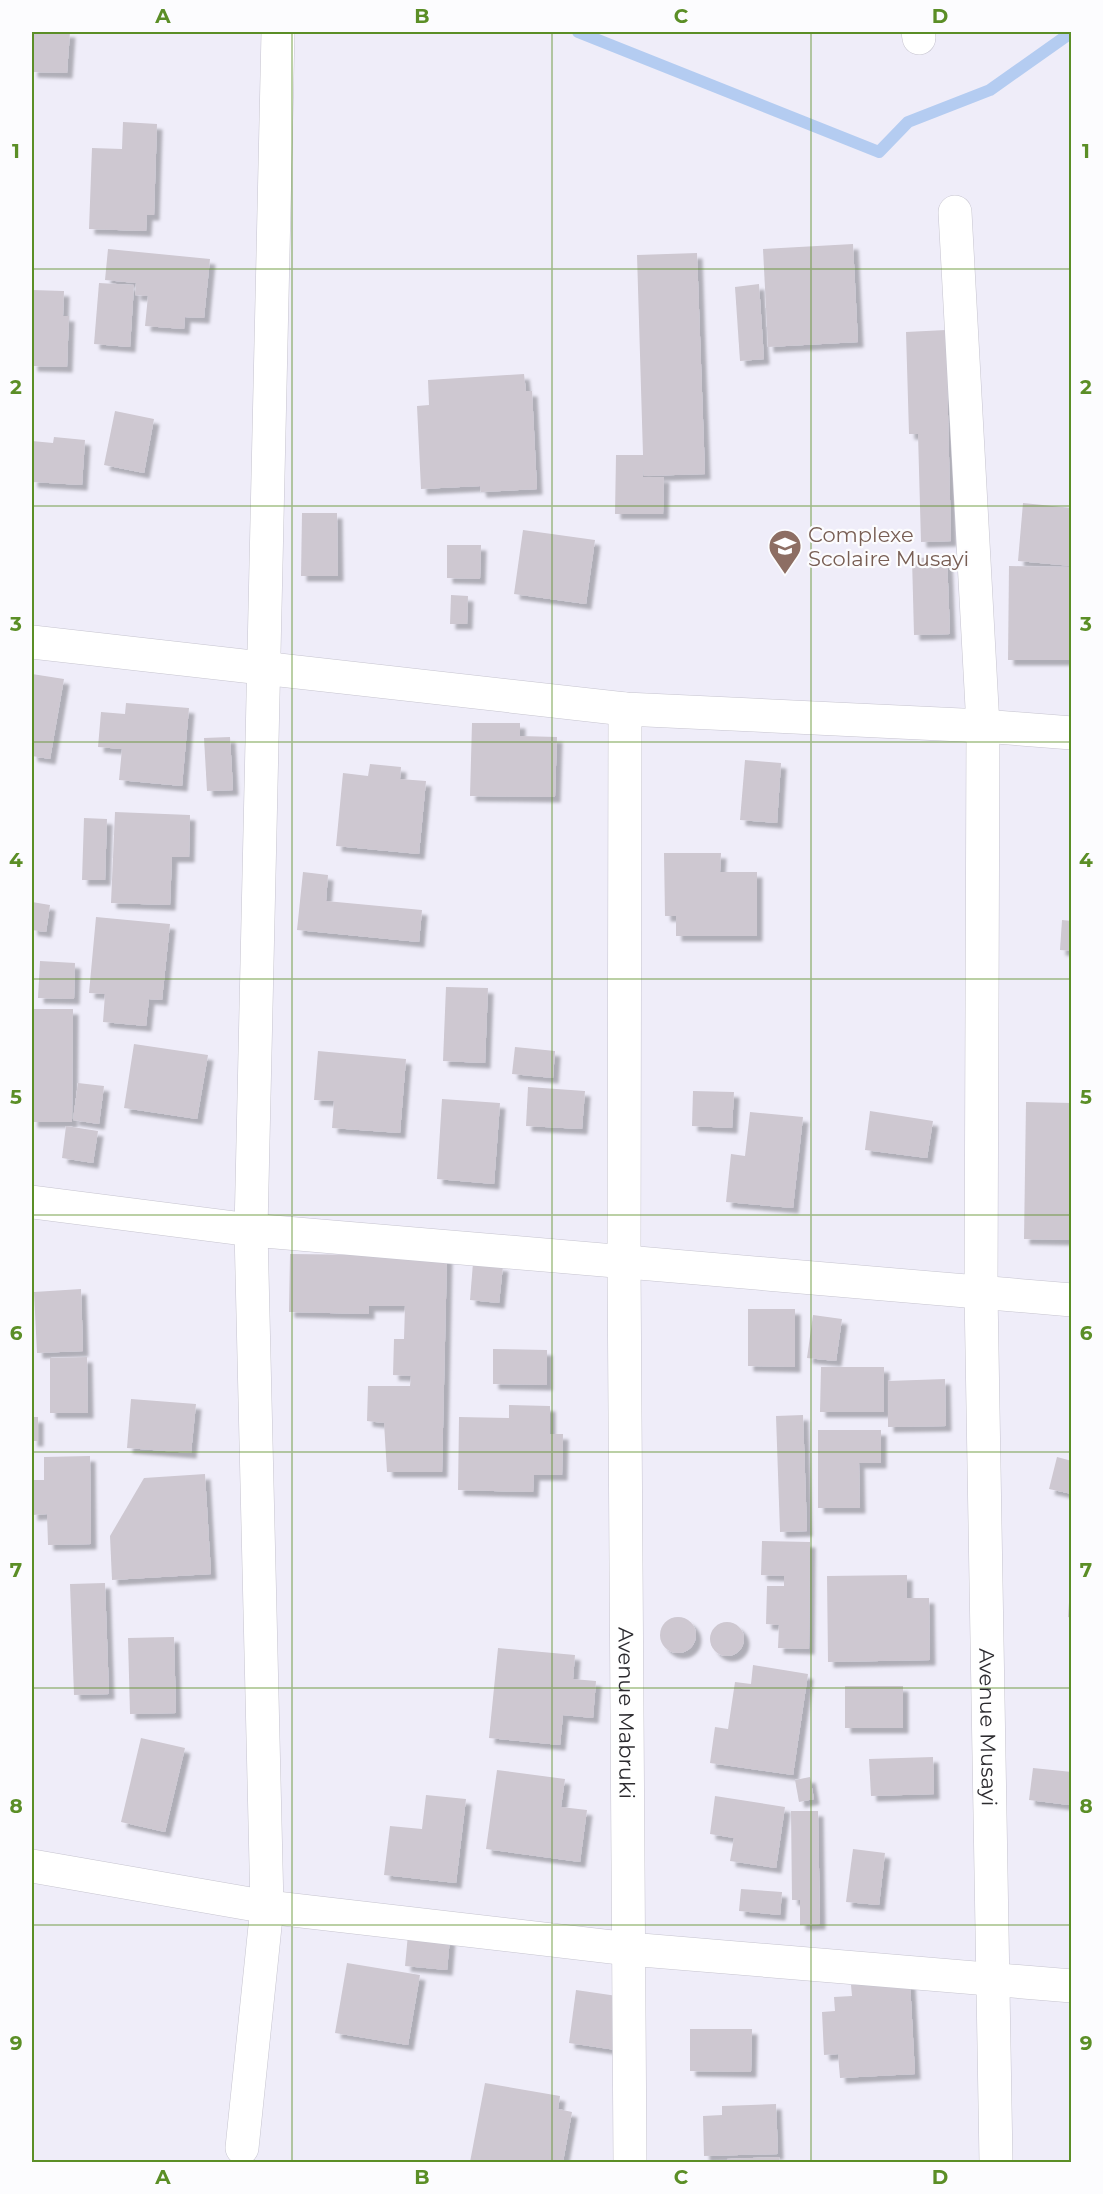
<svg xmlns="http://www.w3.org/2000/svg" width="1103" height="2194" viewBox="0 0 1103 2194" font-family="Montserrat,sans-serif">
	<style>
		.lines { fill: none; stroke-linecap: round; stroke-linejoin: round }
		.stream { stroke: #b4ccf1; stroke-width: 12 }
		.building { fill: #cec8d1; filter: url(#shadow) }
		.minor-casing { stroke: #c6c4cf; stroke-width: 34 }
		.minor { stroke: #fff; stroke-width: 33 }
		.grid { fill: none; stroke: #5b8e26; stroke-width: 1.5; stroke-opacity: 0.55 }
		.labels { text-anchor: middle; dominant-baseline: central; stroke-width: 4.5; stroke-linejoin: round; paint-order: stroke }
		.education-label { font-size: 21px; fill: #785e54; stroke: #fcfcfe; text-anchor: start }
		.street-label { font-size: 21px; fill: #2c2b2f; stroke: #fcfcfe }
		.neatline { fill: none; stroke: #5b8e26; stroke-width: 2 }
		.grid-label { font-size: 20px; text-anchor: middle; font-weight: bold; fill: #5b8e26 }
	</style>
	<defs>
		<filter id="shadow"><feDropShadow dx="5.5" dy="5.5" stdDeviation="1.5" flood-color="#0004"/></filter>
	</defs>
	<rect width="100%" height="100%" fill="#efedf9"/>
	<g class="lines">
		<path class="stream" d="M 578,32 L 879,152 L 908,122 L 990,90 L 1072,32"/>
	</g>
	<g class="building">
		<path d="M 32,32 L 70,32 L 67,73 L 32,72 Z"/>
		<path d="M 123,122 L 157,124 L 154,215 L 147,215 L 146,231 L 89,229 L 92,148 L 122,149 Z"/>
		<path d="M 853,244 L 858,342 L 768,347 L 763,249 Z"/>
		<path d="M 108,249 L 210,259 L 204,318 L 185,317 L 184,329 L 145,326 L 148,296 L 135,295 L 136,283 L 105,280 Z"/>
		<path d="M 697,253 L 705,474 L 644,476 L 643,468 L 643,477 L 664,477 L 663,514 L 615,514 L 616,455 L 643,455 L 637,255 Z"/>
		<path d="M 99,283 L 134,285 L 130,347 L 94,344 Z"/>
		<path d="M 759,284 L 764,359 L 740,361 L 735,287 Z"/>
		<path d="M 32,290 L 64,291 L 63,316 L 69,316 L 67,367 L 32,366 Z"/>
		<path d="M 946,330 L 951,541 L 921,542 L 918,434 L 909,434 L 906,332 Z"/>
		<path d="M 524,374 L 526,391 L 532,391 L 537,489 L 481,492 L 480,486 L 421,489 L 417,406 L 429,405 L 428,380 Z"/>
		<path d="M 115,411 L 154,419 L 144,473 L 104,465 Z"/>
		<path d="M 54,437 L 85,440 L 82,485 L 32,482 L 32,441 L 53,443 Z"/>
		<path d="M 1023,503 L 1072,508 L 1072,566 L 1018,561 Z"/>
		<path d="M 302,513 L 337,513 L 338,576 L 301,576 Z"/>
		<path d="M 523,530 L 595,540 L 586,604 L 514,594 Z"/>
		<path d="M 447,545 L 481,545 L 480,579 L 447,578 Z"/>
		<path d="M 947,557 L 950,634 L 914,635 L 912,558 Z"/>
		<path d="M 1009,566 L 1070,567 L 1069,660 L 1008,660 Z"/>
		<path d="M 451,595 L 468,596 L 467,624 L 450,624 Z"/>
		<path d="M 32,674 L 64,679 L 50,759 L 32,756 Z"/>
		<path d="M 126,703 L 189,708 L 182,786 L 119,780 L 122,749 L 98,747 L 101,712 L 125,714 Z"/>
		<path d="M 472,723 L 520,723 L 520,736 L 557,737 L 555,797 L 470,796 Z"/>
		<path d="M 230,737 L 233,790 L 207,791 L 204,738 Z"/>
		<path d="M 745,760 L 781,763 L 777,823 L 740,820 Z"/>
		<path d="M 370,764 L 401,767 L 400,779 L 426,781 L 419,854 L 336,846 L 343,773 L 368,776 Z"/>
		<path d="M 115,812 L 190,815 L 189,857 L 172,857 L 170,905 L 111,903 Z"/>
		<path d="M 84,818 L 107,819 L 105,880 L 82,880 Z"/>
		<path d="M 664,853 L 721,853 L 720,872 L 757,872 L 757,936 L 676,936 L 676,916 L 665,916 Z"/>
		<path d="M 303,872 L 328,875 L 326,901 L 422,910 L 419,942 L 297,930 Z"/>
		<path d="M 32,902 L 50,905 L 46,932 L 32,930 Z"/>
		<path d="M 96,917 L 170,924 L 162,1000 L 149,999 L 146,1026 L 103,1022 L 105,994 L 89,993 Z"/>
		<path d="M 1062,920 L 1072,921 L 1072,951 L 1060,950 Z"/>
		<path d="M 40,961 L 75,963 L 74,999 L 38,998 Z"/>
		<path d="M 446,987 L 488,988 L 485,1063 L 443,1061 Z"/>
		<path d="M 32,1009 L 73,1009 L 72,1122 L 32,1122 Z"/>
		<path d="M 134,1044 L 208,1055 L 197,1119 L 124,1108 Z"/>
		<path d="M 515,1047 L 555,1051 L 553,1078 L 512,1074 Z"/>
		<path d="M 318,1051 L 406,1059 L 400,1133 L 332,1128 L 334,1101 L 314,1100 Z"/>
		<path d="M 78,1083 L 104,1086 L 99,1124 L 73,1120 Z"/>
		<path d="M 528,1087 L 585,1091 L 582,1129 L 526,1126 Z"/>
		<path d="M 693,1091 L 734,1092 L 732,1128 L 692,1126 Z"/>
		<path d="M 442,1099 L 500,1103 L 494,1184 L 437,1179 Z"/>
		<path d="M 1026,1102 L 1072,1103 L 1072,1240 L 1024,1239 Z"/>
		<path d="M 870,1111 L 933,1121 L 927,1158 L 865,1150 Z"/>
		<path d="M 750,1112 L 803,1117 L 793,1208 L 726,1202 L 731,1154 L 745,1156 Z"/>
		<path d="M 66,1126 L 98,1131 L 93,1163 L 62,1158 Z"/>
		<path d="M 290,1254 L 447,1256 L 442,1472 L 387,1472 L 384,1423 L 367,1421 L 368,1386 L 410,1386 L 411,1376 L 393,1375 L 394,1339 L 404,1339 L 405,1306 L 369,1306 L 369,1314 L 289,1312 Z"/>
		<path d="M 473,1263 L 503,1266 L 499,1303 L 470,1300 Z"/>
		<path d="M 81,1289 L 83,1351 L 37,1353 L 34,1292 Z"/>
		<path d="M 748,1309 L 795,1309 L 795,1367 L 748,1366 Z"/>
		<path d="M 813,1315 L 842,1319 L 836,1361 L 807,1358 Z"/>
		<path d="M 493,1349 L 547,1350 L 547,1385 L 493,1384 Z"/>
		<path d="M 87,1357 L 88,1413 L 50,1413 L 50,1358 Z"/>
		<path d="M 821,1367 L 884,1367 L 884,1412 L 820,1412 Z"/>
		<path d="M 945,1379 L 946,1426 L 888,1427 L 888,1381 Z"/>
		<path d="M 131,1399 L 196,1404 L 191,1453 L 127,1448 Z"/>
		<path d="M 509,1405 L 550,1406 L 550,1434 L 563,1434 L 562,1475 L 534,1475 L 533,1492 L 458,1490 L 459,1417 L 509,1418 Z"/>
		<path d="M 803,1415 L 807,1531 L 780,1532 L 776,1416 Z"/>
		<rect x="32" y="1417" width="6" height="24"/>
		<path d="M 818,1430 L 881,1430 L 881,1463 L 859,1463 L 860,1508 L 818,1508 Z"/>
		<path d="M 90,1456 L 91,1544 L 48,1545 L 47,1514 L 32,1515 L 32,1480 L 44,1480 L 44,1457 Z"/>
		<path d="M 1057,1457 L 1072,1461 L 1072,1494 L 1049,1489 Z"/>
		<path d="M 205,1474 L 211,1574 L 112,1580 L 110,1536 L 144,1478 Z"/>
		<path d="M 762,1541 L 810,1542 L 809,1649 L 778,1648 L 779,1625 L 766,1624 L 767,1586 L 784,1586 L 784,1576 L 761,1575 Z"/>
		<path d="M 907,1575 L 907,1598 L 929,1598 L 930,1660 L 828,1662 L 827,1576 Z"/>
		<path d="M 105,1583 L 109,1694 L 74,1695 L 70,1584 Z"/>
		<path d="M 1070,1587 L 1072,1587 L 1072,1618 L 1068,1617 Z"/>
		<circle cx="678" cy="1635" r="18"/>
		<circle cx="727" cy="1639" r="17"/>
		<path d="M 174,1637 L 176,1713 L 130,1714 L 128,1638 Z"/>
		<path d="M 498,1648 L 575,1655 L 573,1679 L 596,1681 L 593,1718 L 563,1715 L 560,1745 L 489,1738 Z"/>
		<path d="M 753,1665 L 808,1674 L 793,1775 L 710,1763 L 715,1727 L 728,1729 L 735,1682 L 751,1684 Z"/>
		<rect x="845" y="1686" width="58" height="42"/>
		<path d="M 141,1738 L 185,1748 L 165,1832 L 121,1822 Z"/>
		<path d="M 933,1757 L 934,1794 L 871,1796 L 869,1759 Z"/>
		<path d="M 1033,1768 L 1072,1772 L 1069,1805 L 1029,1800 Z"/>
		<path d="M 497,1770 L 565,1779 L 561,1807 L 587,1810 L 580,1862 L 486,1849 Z"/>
		<path d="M 810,1777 L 814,1799 L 799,1802 L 795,1780 Z"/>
		<path d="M 426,1795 L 466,1799 L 456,1883 L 384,1875 L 390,1826 L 422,1829 Z"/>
		<path d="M 715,1796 L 785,1807 L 776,1868 L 730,1861 L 734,1838 L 710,1834 Z"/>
		<path d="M 791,1811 L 818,1811 L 820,1924 L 800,1925 L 800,1900 L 792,1900 Z"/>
		<path d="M 853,1849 L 885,1853 L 879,1905 L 846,1902 Z"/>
		<path d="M 741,1889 L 782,1892 L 780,1915 L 739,1911 Z"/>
		<path d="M 408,1934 L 450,1938 L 447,1970 L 405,1966 Z"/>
		<path d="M 347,1963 L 420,1975 L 408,2045 L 335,2033 Z"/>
		<path d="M 910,1982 L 915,2074 L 840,2078 L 838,2054 L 824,2055 L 822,2012 L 835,2011 L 834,1997 L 852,1996 L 851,1985 Z"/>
		<path d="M 576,1990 L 624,1997 L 616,2050 L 569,2043 Z"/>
		<path d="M 690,2029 L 752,2029 L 751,2072 L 690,2071 Z"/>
		<path d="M 485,2083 L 560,2096 L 558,2109 L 572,2112 L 563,2162 L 470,2162 Z"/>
		<path d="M 776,2104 L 778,2154 L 704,2156 L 703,2116 L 722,2115 L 722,2106 Z"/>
		<path d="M 779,2157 L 780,2162 L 727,2162 L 727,2159 Z"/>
	</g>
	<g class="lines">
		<defs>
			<g id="minor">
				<path d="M 918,32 L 919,38"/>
				<path id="s1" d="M 955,212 L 983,726 L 981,1292 L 996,2162"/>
				<path d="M 32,642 L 625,709 L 983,726 L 1072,733"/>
				<path id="s2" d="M 625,709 L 624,1263 L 630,2162"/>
				<path d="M 32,1202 L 251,1230 L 1072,1300"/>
				<path d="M 32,1866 L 267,1907 L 629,1949 L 1072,1986"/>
				<path d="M 242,2148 L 267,1907 L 251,1230 L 278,32"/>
			</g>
		</defs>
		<use href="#minor" class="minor-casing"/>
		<use href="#minor" class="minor"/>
	</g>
	<path class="grid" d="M 292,32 L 292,2162M 552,32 L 552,2162M 811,32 L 811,2162M 32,269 L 1072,269M 32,506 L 1072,506M 32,742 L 1072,742M 32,979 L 1072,979M 32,1215 L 1072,1215M 32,1452 L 1072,1452M 32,1688 L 1072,1688M 32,1925 L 1072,1925"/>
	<defs>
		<symbol id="school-pin" viewBox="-11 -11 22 30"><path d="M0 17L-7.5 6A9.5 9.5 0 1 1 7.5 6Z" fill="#8d6e63" stroke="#fcfcfe"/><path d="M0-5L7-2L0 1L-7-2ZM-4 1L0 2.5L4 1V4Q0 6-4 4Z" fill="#fff"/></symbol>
	</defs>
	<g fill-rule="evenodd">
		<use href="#school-pin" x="766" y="527" width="38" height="52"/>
	</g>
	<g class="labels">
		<g class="education-label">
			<text x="808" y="534">Complexe<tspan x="808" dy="24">Scolaire Musayi</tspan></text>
		</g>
		<g class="street-label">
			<text stroke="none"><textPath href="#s2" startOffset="1004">Avenue Mabruki</textPath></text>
			<text stroke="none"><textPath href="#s1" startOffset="1516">Avenue Musayi</textPath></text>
		</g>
	</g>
	<rect width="1103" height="2194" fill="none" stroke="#fcfcfe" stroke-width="66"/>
	<rect x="33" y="33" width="1037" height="2128" class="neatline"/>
	<g class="grid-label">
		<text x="163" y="23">A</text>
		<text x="422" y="23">B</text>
		<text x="681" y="23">C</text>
		<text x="940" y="23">D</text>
		<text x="16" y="158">1</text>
		<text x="1086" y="158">1</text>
		<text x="16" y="394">2</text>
		<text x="1086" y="394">2</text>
		<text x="16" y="631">3</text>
		<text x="1086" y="631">3</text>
		<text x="16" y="867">4</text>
		<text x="1086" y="867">4</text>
		<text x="16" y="1104">5</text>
		<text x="1086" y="1104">5</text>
		<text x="16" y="1340">6</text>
		<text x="1086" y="1340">6</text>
		<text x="16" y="1577">7</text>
		<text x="1086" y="1577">7</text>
		<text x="16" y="1813">8</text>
		<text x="1086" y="1813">8</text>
		<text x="16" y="2050">9</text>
		<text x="1086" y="2050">9</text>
		<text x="163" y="2184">A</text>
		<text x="422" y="2184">B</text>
		<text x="681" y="2184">C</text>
		<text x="940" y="2184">D</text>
	</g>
</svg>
